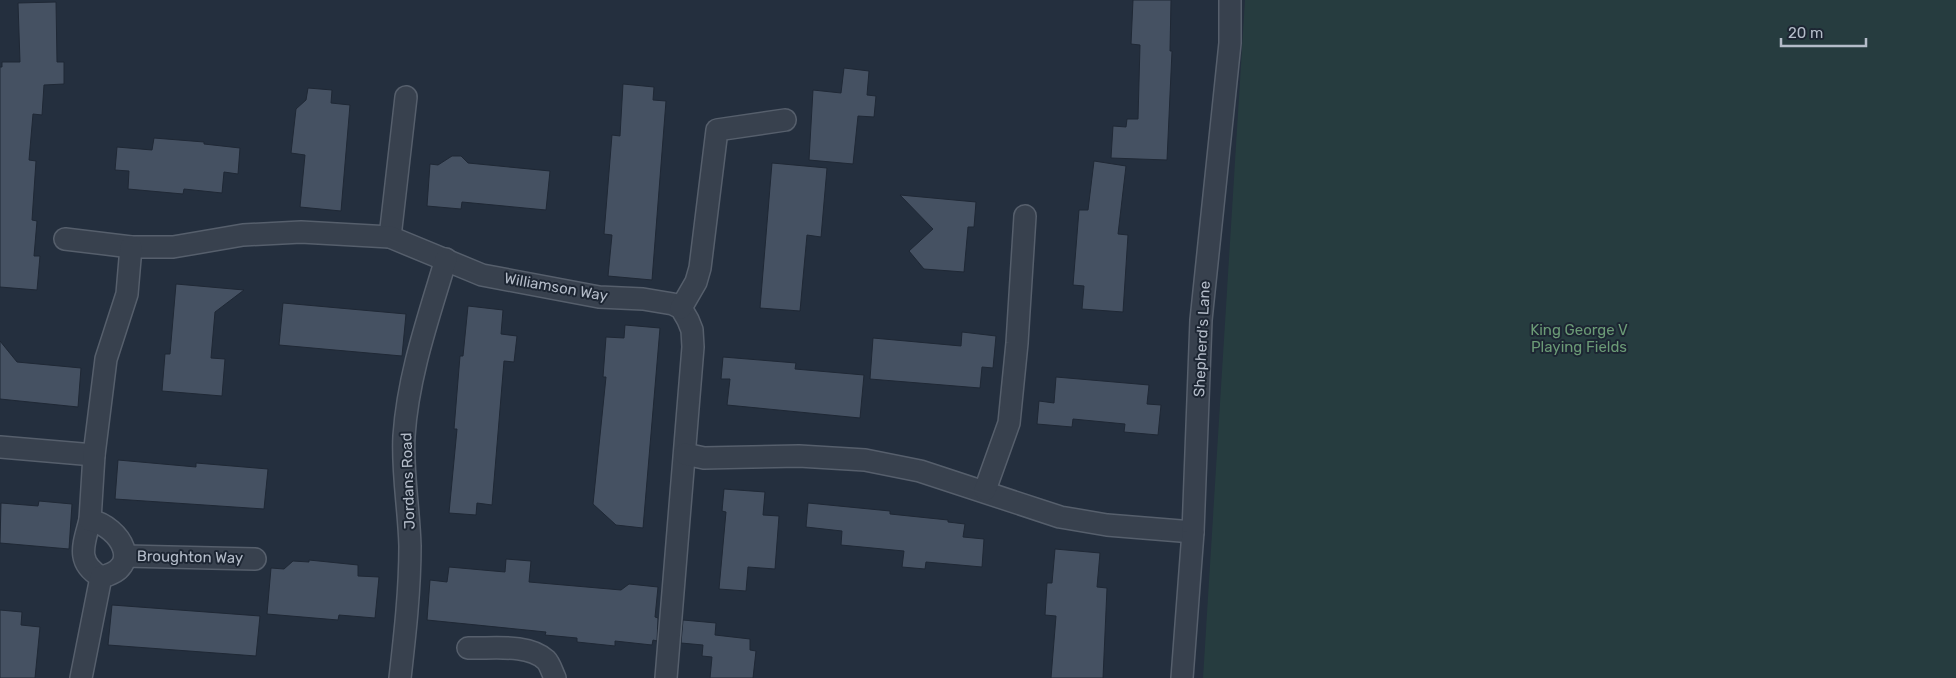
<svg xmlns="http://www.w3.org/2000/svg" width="1956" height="678" viewBox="0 0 1956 678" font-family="Rubik,sans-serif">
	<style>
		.green { fill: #263c3f }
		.building { fill: #455162; stroke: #1f2835 }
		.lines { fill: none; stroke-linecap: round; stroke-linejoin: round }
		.street-casing { stroke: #565f6c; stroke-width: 24 }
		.street { stroke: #38414e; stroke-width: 21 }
		.labels { text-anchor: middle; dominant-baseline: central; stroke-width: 4; stroke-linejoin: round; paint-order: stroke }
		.street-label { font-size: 15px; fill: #b4bcc9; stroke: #1d2633 }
		.park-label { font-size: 15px; fill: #6b9a76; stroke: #1d2633 }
	</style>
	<rect width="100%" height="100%" fill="#242f3e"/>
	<path class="green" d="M 1245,0 L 1956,0 L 1956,678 L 1203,678 Z"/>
	<g class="building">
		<path d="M 1133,0 L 1171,0 L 1170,51 L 1172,51 L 1167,160 L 1111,158 L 1113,126 L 1126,127 L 1127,119 L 1138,119 L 1140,45 L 1131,44 Z"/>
		<path d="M 56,2 L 57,62 L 64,62 L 64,84 L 44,85 L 42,115 L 33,114 L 29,160 L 36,161 L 32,220 L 37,221 L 34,256 L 40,256 L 37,290 L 0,287 L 0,67 L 2,67 L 2,62 L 20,62 L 18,3 Z"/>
		<path d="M 844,68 L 869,71 L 867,95 L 876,96 L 874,117 L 858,116 L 853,164 L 809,160 L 813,90 L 841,93 Z"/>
		<path d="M 623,84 L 654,87 L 653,100 L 666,101 L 652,280 L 608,276 L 612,235 L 604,234 L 612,135 L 620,136 Z"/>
		<path d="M 308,88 L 332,90 L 331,103 L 350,105 L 341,211 L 300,207 L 305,155 L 291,153 L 296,109 L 306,100 Z"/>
		<path d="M 154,138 L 204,142 L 204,144 L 240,148 L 238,174 L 224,172 L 222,193 L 184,189 L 183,194 L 128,189 L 129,171 L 115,170 L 117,147 L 152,150 Z"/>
		<path d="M 452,156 L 461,156 L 468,163 L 550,171 L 546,210 L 462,202 L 461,209 L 427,206 L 430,164 L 438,165 Z"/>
		<path d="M 1094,161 L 1126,166 L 1118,234 L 1128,235 L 1123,312 L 1082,309 L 1084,286 L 1073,285 L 1079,210 L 1088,210 Z"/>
		<path d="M 772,163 L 827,168 L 821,237 L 807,235 L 800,311 L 760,308 Z"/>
		<path d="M 900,195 L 976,202 L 974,227 L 968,227 L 964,272 L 924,269 L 909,251 L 933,229 Z"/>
		<path d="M 176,284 L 244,290 L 215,312 L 211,358 L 225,359 L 222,396 L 162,391 L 165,354 L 170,354 Z"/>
		<path d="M 283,303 L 406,314 L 402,356 L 279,345 Z"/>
		<path d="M 468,306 L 503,310 L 501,334 L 517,336 L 514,362 L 504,361 L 492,505 L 477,503 L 476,515 L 449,513 L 457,429 L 454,429 L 460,356 L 463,356 Z"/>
		<path d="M 625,325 L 660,328 L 643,528 L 616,525 L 593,504 L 606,377 L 603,377 L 606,337 L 624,338 Z"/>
		<path d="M 962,332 L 996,336 L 993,368 L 982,367 L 980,388 L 870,379 L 873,338 L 961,346 Z"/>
		<path d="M 0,341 L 17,362 L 81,368 L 78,407 L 0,399 Z"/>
		<path d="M 723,357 L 796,363 L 795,369 L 864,375 L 860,418 L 727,405 L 730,379 L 721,379 Z"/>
		<path d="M 1056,377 L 1149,385 L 1147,404 L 1161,405 L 1158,435 L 1124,432 L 1125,424 L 1073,419 L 1072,427 L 1037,424 L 1039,401 L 1054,403 Z"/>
		<path d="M 118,460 L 196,467 L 196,463 L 268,469 L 264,509 L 115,499 Z"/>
		<path d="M 724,489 L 765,492 L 763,515 L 779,516 L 775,569 L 748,567 L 746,591 L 719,589 L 726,512 L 722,511 Z"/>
		<path d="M 39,501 L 72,504 L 69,549 L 0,543 L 1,503 L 38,506 Z"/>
		<path d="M 808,503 L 890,511 L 890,514 L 948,520 L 948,522 L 965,524 L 963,537 L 984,539 L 982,567 L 926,562 L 925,569 L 902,567 L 904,551 L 841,545 L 842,531 L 806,527 Z"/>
		<path d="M 1055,549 L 1100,553 L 1097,587 L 1107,588 L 1103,678 L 1051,678 L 1056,616 L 1045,615 L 1047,583 L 1052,583 Z"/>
		<path d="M 506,559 L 531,561 L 529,582 L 621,590 L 629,584 L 658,587 L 655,617 L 658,618 L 657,641 L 653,640 L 652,645 L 615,641 L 615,646 L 577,642 L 577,638 L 545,635 L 546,632 L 427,620 L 430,580 L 447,582 L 449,567 L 505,572 Z"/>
		<path d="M 309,560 L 358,565 L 358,576 L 379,577 L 375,618 L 339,615 L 338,620 L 267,614 L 271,568 L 284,569 L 293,561 L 309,562 Z"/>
		<path d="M 112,605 L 260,616 L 256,656 L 108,645 Z"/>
		<path d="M 0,610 L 22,612 L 21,625 L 40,627 L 35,678 L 0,678 Z"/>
		<path d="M 683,620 L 716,623 L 715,635 L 750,639 L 750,650 L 756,651 L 753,678 L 710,678 L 712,657 L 702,656 L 703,645 L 681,643 Z"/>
	</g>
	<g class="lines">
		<defs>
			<g id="street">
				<path d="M 390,237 L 406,97"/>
				<path d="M 65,239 L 131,247 L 173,247 L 243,235 L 301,232 L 390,237 L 482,275 L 599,297 L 643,299 L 673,304 L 681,308 L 688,320 L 692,330 L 693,347 L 666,678"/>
				<path d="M 681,308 L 696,282 L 700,268 L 717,130 L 785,120"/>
				<path d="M 0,447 L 94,455"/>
				<path d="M 685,454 L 704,458 L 799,456 L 865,460 L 920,471 L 1060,517 L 1107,525 L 1193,532"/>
				<path d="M 985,490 L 1009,423 L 1017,343 L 1025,216"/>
				<path d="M 90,520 C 84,544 75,562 101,577"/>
				<path d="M 125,556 L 255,559"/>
				<path d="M 468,648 C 491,649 528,643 546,660 C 550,664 552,672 555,678"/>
				<path d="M 81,678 L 101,577 C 144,568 121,527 90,520 L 94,455 L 106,359 L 127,294 L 131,247"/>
				<path d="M 400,678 C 405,634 410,590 410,546 C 409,509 402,472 404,436 C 408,375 429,316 446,259"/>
				<path d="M 1182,678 L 1193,532 L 1201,320 L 1230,43 L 1230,0"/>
			</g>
		</defs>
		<use href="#street" class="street-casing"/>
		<use href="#street" class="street"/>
	</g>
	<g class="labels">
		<g class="street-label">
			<text transform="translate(556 287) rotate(10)">Williamson Way</text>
			<text transform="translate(1202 339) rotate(-87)">Shepherd's Lane</text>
			<text transform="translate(408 481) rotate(-92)">Jordans Road</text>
			<text transform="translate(190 557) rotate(1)">Broughton Way</text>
		</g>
		<g class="park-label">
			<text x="1579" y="330">King George V<tspan x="1579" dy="17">Playing Fields</tspan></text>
		</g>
	</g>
	<path d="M1781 38v8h85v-8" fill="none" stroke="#b4bcc9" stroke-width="2.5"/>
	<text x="1788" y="38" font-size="15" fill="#b4bcc9" stroke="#1d2633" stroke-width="4" paint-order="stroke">20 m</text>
</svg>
